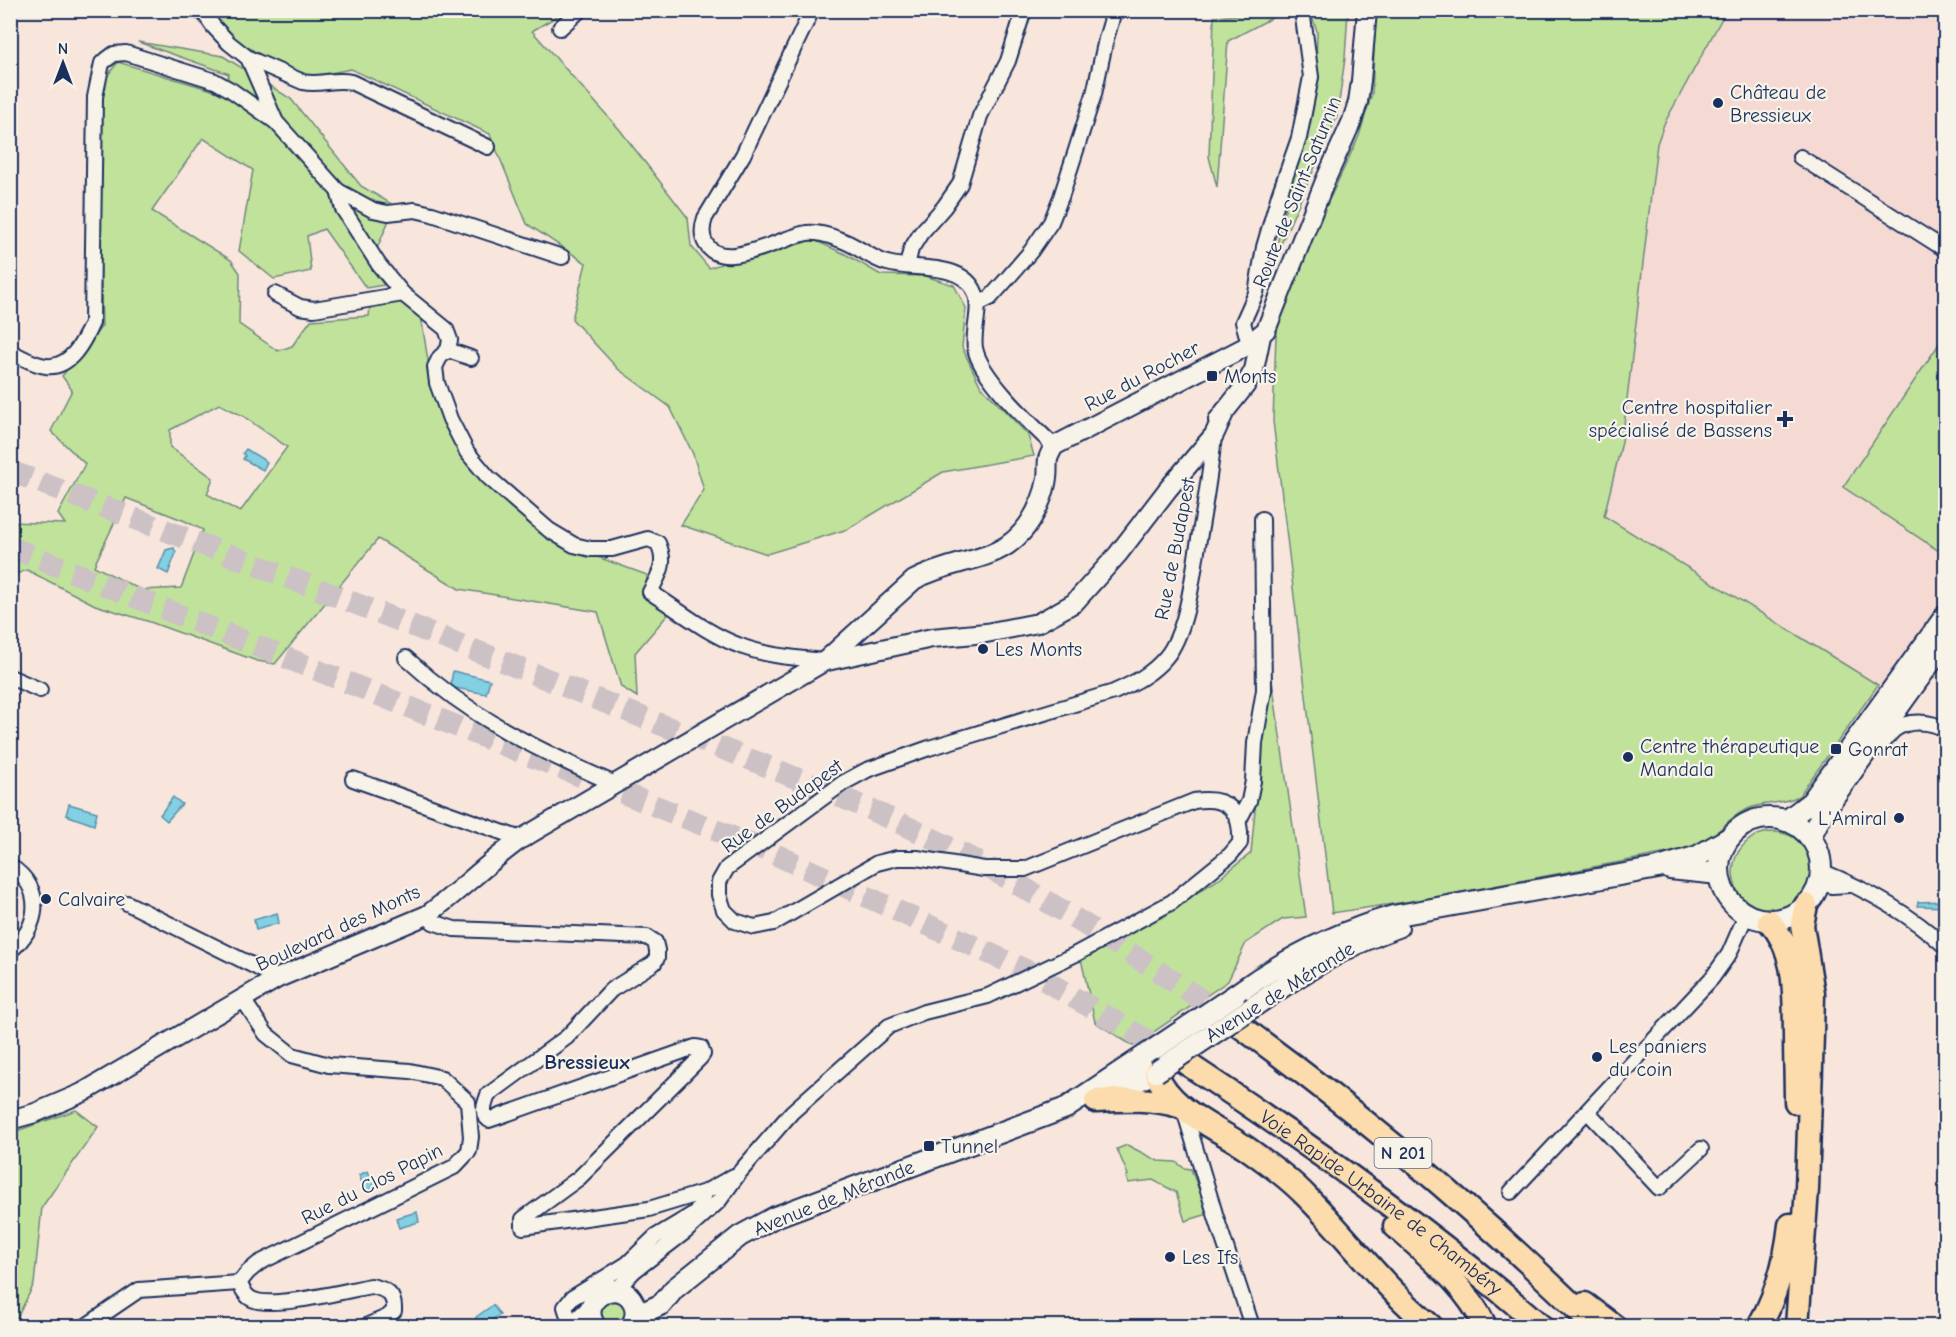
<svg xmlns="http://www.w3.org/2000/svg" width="1956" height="1337" viewBox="0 0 1956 1337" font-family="'Comic Neue',sans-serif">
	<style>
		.built { fill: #f5dad4 }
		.green { fill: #c1e29b; stroke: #6e887c; stroke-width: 1.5; fill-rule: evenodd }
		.water { fill: #82d0e1; stroke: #5990ad; stroke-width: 1.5 }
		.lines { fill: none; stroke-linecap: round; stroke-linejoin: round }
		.trunk-tunnel { stroke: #ccc1c4; stroke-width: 22; stroke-dasharray: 22 11; stroke-linecap: butt }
		.minor-casing { stroke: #1b2f5e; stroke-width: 18 }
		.tertiary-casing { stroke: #1b2f5e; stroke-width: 22 }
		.secondary-casing { stroke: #1b2f5e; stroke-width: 24 }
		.trunk-casing { stroke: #1b2f5e; stroke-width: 27 }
		.minor { stroke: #f7f3e8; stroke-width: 14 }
		.tertiary { stroke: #f7f3e8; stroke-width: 18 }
		.secondary { stroke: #f7f3e8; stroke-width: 20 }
		.trunk { stroke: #fcdcac; stroke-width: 22 }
		.secondary-bridge-casing { stroke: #1b2f5e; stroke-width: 24; stroke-linecap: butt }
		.secondary-bridge { stroke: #f7f3e8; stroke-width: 20 }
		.poi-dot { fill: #1b2f5e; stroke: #f7f3e8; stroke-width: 2 }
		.labels { text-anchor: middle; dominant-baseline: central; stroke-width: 4.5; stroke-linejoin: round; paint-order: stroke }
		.shield { fill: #f7f3e8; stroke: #5d6a87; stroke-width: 1.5 }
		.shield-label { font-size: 18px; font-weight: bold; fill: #1b2f5e }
		.poi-label { font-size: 20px; fill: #1b2f5e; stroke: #f7f3e8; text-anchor: start }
		.street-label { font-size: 20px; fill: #1b2f5e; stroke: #f7f3e8 }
		.neighbourhood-label { font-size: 21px; font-weight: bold; fill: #1b2f5e; stroke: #f7f3e8 }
	</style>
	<rect width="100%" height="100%" fill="#f8e6dd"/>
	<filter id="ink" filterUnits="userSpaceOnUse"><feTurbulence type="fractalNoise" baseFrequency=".0167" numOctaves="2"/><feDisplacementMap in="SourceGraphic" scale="12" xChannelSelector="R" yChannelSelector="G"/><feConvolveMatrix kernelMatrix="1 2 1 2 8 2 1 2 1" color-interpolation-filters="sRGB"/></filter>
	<g filter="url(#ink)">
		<path class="built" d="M 1726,11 L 1945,11 L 1945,612 L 1888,691 L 1877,685 L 1799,796 L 1615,834 L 1604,516 L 1621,448 L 1657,144 L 1664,124 Z"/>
		<g class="green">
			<path d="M 178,11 L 566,11 L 532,31 L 620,130 L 688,218 L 691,246 L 709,268 L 773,247 L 814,240 L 845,254 L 881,275 L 925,276 L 954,285 L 966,308 L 962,347 L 980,385 L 1028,435 L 1034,456 L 943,472 L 848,529 L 767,554 L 681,525 L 704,490 L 693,454 L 670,407 L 618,369 L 572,319 L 586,263 L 527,224 L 490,134 L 351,69 L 309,77 L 264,57 L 206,22 L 180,14 Z"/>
			<path d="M 1240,11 L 1285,11 L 1228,41 L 1217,187 L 1209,157 L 1214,17 L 1240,15 Z"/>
			<path d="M 1310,11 L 1348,11 L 1345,58 L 1337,117 L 1273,262 L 1316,75 L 1317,31 Z"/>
			<path d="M 1376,11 L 1726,11 L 1664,124 L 1657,144 L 1622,442 L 1604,516 L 1878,685 L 1799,796 C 1782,804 1773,802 1757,806 C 1734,811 1720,830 1704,846 L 1419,900 L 1332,913 L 1273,421 L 1276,334 L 1288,288 L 1359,136 L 1372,93 Z"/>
			<path d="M 138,42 L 223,56 L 291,99 L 361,186 L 395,206 L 370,265 L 384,285 L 366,288 L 324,229 L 307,236 L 311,271 L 274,279 L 239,251 L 253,170 L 203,138 L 152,211 L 231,260 L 240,273 L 239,324 L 278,351 L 292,346 L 311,320 L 369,316 L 370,307 L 401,301 L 421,316 L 431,380 L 458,446 L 562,544 L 647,575 L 646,594 L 670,612 L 635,653 L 637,697 L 621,687 L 598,612 L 459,589 L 378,539 L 275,664 L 257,661 L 150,622 L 95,605 L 27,570 L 11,576 L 11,522 L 65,524 L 58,514 L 85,464 L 51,431 L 72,390 L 62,376 L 102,326 L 98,189 L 104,80 L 118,62 L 222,93 L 229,74 ZM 219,404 L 243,416 L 287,447 L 240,512 L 207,494 L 213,478 L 170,447 L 170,430 ZM 126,498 L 185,521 L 203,530 L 181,588 L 141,590 L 94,566 Z"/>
			<path d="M 1945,335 L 1945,555 L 1843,487 Z"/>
			<path d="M 1269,659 L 1306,917 L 1283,919 L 1246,943 L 1228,981 L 1133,1046 L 1095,1022 L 1081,959 L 1153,920 L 1216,881 L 1251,853 Z"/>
			<circle cx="1773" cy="872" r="40"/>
			<path d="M 76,1110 L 98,1127 L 42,1207 L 34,1284 L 13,1326 L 11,1326 L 11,1133 Z"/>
			<path d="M 1127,1145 L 1158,1161 L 1176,1162 L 1184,1168 L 1191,1169 L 1208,1214 L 1185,1221 L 1176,1192 L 1153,1180 L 1128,1183 L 1126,1177 L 1128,1175 L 1117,1149 Z"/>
			<path d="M 614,1298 L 630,1308 L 623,1326 L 609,1326 L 601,1315 C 601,1305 605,1302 614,1298 Z"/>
		</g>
		<g class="water">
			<path d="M 246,449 L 267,462 L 263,470 L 243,459 L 245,456 L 243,453 Z"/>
			<path d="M 174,548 L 176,553 L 168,574 L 158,569 L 166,550 Z"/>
			<path d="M 453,671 L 490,680 L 486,694 L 450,687 Z"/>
			<path d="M 173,797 L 182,804 L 167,821 L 160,815 Z"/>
			<path d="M 69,804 L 97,812 L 94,825 L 66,815 Z"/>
			<path d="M 1945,901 L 1945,907 L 1917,906 L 1918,902 Z"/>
			<path d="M 277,913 L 279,923 L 256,930 L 254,920 Z"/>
			<path d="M 368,1171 L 375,1188 L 365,1191 L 359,1175 Z"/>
			<path d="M 417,1212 L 419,1222 L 399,1228 L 396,1218 Z"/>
			<path d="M 493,1305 L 500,1315 L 482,1326 L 477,1325 L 476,1317 Z"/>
		</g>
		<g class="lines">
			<g class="trunk-tunnel">
				<path d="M 10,471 C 212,548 414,625 614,706 C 735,754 859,799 974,860 C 1063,908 1147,963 1231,1020"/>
				<path d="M 10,547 L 770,852 L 1032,973 L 1176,1057"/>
			</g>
			<defs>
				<g id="minor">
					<path d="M 202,10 L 213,26 L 229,43 L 248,58 L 276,122 L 338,191 L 343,209 L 379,265 L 403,294 L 446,329 L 450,340 L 448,350 L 440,357 L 435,367 L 437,383 L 450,419 L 467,452 L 488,477 L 549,530 L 574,545 L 591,549 L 612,549 L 648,539 L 658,543 C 667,564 660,573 650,592 C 679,610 706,633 738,645 C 765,656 797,658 825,661"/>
					<path d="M 812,10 L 743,155 L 705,218 C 702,227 701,236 706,244 C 723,273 782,237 807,233 C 818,232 828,235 838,239 C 856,244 869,258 887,263 C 912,271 959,261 974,290 C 983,307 972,330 975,348 C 980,377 1033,426 1054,446"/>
					<path d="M 560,28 L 580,10"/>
					<path d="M 248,58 L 303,82 C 319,86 334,78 351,82 L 488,147"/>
					<path d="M 1800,157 L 1946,250"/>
					<path d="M 338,191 L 373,210 L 388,213 L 415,210 L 432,214 L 562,257"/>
					<path d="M 907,266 L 911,249 L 921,233 L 944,207 L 960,184 L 980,116 L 1008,61 L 1024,10"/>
					<path d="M 275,294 L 300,307 L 314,309 L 403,294"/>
					<path d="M 978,304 L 990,298 L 1007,279 L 1031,251 L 1051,222 L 1061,197 L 1094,94 L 1106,39 L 1113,15 L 1117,10"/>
					<path d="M 1249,344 L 1243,322 L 1256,293 L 1264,247 L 1279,195 L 1299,138 L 1311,77 L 1302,10"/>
					<path d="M 448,350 L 471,358"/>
					<path d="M 10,352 C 22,357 34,365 46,366 C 70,369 84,341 92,323 L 95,97 L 102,63 L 114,54 L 126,53 L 215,81 L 231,90 L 276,122"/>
					<path d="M 406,658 C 471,718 535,749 615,784"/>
					<path d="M 10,677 L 40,690"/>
					<path d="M 1879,749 C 1883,743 1888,735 1894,730 C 1908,719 1931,721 1946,730"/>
					<path d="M 353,779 L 521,839"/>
					<path d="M 1239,820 L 1249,801 L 1253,781 L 1255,743 L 1264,690 L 1262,519"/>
					<path d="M 10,866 C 45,888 40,927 10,951"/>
					<path d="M 1821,871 C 1866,889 1910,914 1946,947"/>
					<path d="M 1819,883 L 1832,886 L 1849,885"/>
					<path d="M 127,903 L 278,978"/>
					<path d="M 427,915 L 433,922 L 454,929 L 647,937 L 655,942 L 657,950 L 657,958 L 654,963 L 611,990 L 567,1037 L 488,1095 C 485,1104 480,1113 489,1120 L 695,1047 L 701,1048 L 703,1054 L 700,1058 L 579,1178 L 523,1219 L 523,1227 L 649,1209 L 705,1192 L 734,1176"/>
					<path d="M 1184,1110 L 1216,1217 L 1252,1326"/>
					<path d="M 1588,1112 L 1659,1188 L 1701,1149"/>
					<path d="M 1511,1192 L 1712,978 L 1729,954 L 1746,915"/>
					<path d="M 239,1283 L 248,1272 L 259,1263 L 454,1167 L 469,1151 L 471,1137 L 468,1102 L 442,1078 L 410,1071 L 329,1065 L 292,1055 L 266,1034 L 242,998"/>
					<path d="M 239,1283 C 242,1288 245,1295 250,1298 C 268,1311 348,1290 371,1286 C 387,1289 395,1295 394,1311 L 387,1317 L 366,1326"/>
					<path d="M 609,1290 L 619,1287 L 634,1271 L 685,1232 L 719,1201 L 739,1173 L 792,1112 L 889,1026 L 924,1012 L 988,996 L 1076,954 L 1172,902 L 1230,855 L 1240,843 C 1242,810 1227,796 1194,801 L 1025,869 L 984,869 L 917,858 L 897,858 L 877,863 L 774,923 L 754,927 L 735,921 L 724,910 L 719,895 L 719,882 L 727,868 L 843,783 L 867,770 L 929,748 L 1114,692 C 1134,683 1152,674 1166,657 C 1188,630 1193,573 1199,539 C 1205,504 1211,470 1214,435"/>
					<path d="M 86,1326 L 139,1290 L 239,1283"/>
					<path d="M 571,1326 L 565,1307 L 572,1298 L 627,1264 L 655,1237 L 695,1213 L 703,1201 L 705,1192"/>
				</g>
				<g id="tertiary">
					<path d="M 1218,420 L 1245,386 L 1254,370 L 1261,336"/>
					<path d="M 827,661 L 932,638 L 986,633 L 1038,623 L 1074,603 L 1118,554 L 1168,489 L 1214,435 L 1225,411"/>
					<path d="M 10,1120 L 35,1113 L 82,1093 L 278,978 L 427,915 C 460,891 487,863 521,839 L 825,661 L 914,580 C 967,552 1014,568 1041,500 C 1044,493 1046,485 1047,478 C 1048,472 1047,465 1048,459 C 1049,455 1052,450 1054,446 L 1245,347 L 1266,330 L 1325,181 L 1352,121 L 1358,102 L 1361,81 L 1367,10"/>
				</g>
				<g id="secondary">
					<circle cx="1770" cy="869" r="51"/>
					<path d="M 1786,821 L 1811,802 L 1946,615"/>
					<path d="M 1810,838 L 1823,812 L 1946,641"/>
					<path d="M 1670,869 L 1719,874"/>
					<path d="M 1235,995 C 1284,959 1335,933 1393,916 L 1658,868 L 1698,856 L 1729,838"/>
					<path d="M 1253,1007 C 1300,974 1344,946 1398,927"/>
					<path d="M 1100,1099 L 1156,1072 L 1156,1056"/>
					<path d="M 636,1316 L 662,1304 L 674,1289 L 740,1236 L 775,1217 L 1066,1108 L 1156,1048"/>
					<path d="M 573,1326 L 590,1310"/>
					<path d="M 595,1326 C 576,1297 622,1275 634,1304 C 637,1312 636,1319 631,1326"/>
				</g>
				<g id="trunk">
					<path d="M 1769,921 C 1798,952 1794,996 1795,1036 C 1795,1058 1796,1080 1796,1102"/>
					<path d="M 1240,1026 C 1365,1117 1484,1217 1594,1326"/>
					<path id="s1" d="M 1186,1063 C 1309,1144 1430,1230 1541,1326"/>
					<path d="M 1156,1072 C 1168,1109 1218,1128 1248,1149 C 1269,1164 1290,1179 1308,1198 C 1350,1240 1385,1289 1431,1326"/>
					<path d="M 1096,1101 C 1126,1099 1153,1098 1182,1107"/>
					<path d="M 1395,1226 C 1428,1256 1466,1285 1485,1326"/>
					<path d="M 1585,1304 L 1614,1326"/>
					<path d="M 1759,1326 C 1777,1295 1786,1260 1790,1225"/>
					<path d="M 1797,1326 L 1807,1189 L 1812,1034 L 1813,994 L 1802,925 L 1806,905"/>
				</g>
			</defs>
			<use href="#minor" class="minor-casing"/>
			<use href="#tertiary" class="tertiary-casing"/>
			<use href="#secondary" class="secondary-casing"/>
			<use href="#trunk" class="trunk-casing"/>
			<use href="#minor" class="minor"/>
			<use href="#tertiary" class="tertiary"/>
			<use href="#secondary" class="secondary"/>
			<use href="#trunk" class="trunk"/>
			<defs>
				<g id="secondary-bridge">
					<path d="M 1156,1048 L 1235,995"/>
					<path d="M 1156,1072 L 1253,1007"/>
				</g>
			</defs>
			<use href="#secondary-bridge" class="secondary-bridge-casing"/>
			<use href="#secondary-bridge" class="secondary-bridge"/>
		</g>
	</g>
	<g class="poi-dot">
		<circle cx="1718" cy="103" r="6"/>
		<rect x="1206" y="370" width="12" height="12" rx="3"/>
		<path d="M1782 410h6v6h6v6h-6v6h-6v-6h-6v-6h6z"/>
		<circle cx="983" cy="649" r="6"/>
		<rect x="1830" y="743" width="12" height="12" rx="3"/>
		<circle cx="1628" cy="757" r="6"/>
		<circle cx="1899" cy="818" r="6"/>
		<circle cx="46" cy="899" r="6"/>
		<circle cx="1597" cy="1057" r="6"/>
		<rect x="923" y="1140" width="12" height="12" rx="3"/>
		<circle cx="1170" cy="1257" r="6"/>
	</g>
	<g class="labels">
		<rect class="shield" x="1374.5" y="1138" width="57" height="30" rx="4.5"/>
		<g class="shield-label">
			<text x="1403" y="1153">N 201</text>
		</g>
		<g class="poi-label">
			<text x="1730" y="92">Château de<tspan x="1730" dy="23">Bressieux</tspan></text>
			<text x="1224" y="376">Monts</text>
			<text x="1772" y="407" text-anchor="end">Centre hospitalier<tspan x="1772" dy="23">spécialisé de Bassens</tspan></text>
			<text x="995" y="649">Les Monts</text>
			<text x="1640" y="746">Centre thérapeutique<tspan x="1640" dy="23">Mandala</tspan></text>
			<text x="1848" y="749">Gonrat</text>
			<text x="1887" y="818" text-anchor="end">L'Amiral</text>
			<text x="58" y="899">Calvaire</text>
			<text x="1609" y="1046">Les paniers<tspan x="1609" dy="23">du coin</tspan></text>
			<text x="941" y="1146">Tunnel</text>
			<text x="1182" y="1257">Les Ifs</text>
		</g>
		<g class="street-label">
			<text transform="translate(1297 192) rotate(-68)">Route de Saint-Saturnin</text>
			<text transform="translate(1142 376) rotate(-28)">Rue du Rocher</text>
			<text transform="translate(1175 549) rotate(-79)">Rue de Budapest</text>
			<text transform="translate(782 806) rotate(-36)">Rue de Budapest</text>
			<text transform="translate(338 928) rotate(-25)">Boulevard des Monts</text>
			<text transform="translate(1280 992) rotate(-32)">Avenue de Mérande</text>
			<text transform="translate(372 1184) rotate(-27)">Rue du Clos Papin</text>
			<text transform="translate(834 1198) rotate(-22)">Avenue de Mérande</text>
			<text stroke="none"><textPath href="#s1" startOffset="240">Voie Rapide Urbaine de Chambéry</textPath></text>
		</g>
		<g class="neighbourhood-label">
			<text x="587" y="1062">Bressieux</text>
		</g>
	</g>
	<rect width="1956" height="1337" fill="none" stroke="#f7f3e8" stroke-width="36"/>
	<rect x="18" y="18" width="1920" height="1301" fill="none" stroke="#1b2f5e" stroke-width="2" filter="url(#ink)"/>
	<g transform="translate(63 63)" stroke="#f7f3e8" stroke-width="4.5" paint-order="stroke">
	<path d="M0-4.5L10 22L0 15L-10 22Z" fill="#1b2f5e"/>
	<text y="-9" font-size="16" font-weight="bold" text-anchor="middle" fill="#1b2f5e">N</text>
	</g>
</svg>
